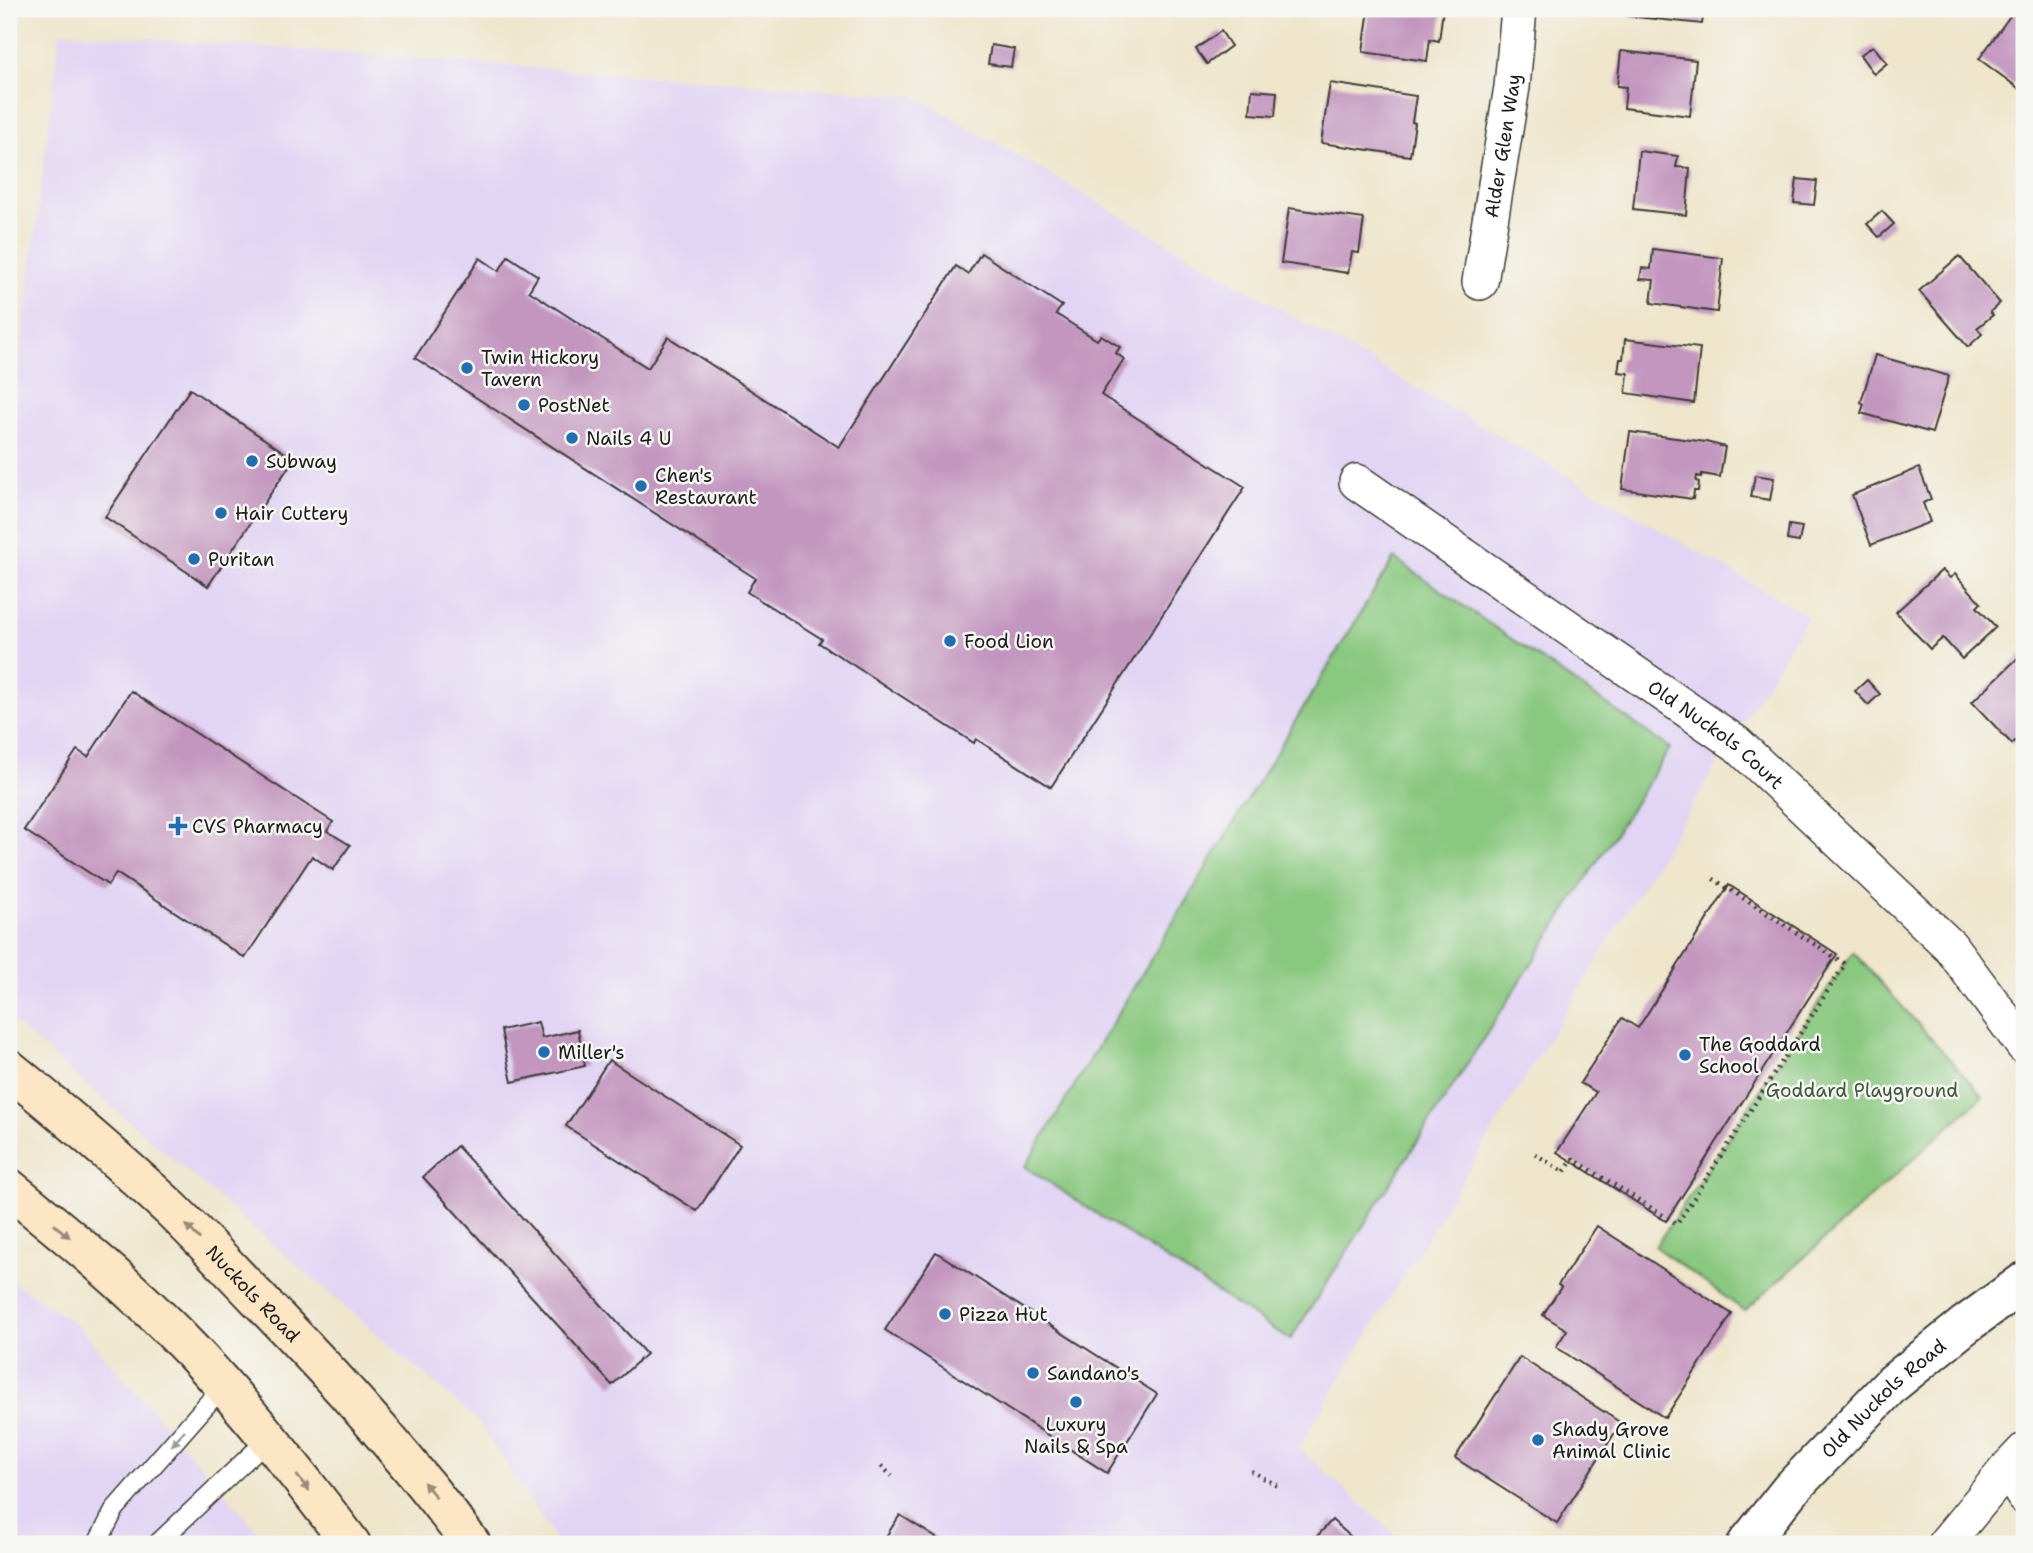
<svg xmlns="http://www.w3.org/2000/svg" width="2033" height="1553" viewBox="0 0 2033 1553" font-family="'Shantell Sans',sans-serif">
	<style>
		.built { fill: #e1d4f4 }
		.green { fill: #89c87f; stroke: #52724e; stroke-width: 2 }
		.building { fill: #c396bf }
		.lines { fill: none; stroke-linecap: round; stroke-linejoin: round }
		.service-casing { stroke: #3c3a36; stroke-width: 21 }
		.minor-casing { stroke: #3c3a36; stroke-width: 38 }
		.tertiary-casing { stroke: #3c3a36; stroke-width: 42 }
		.secondary-casing { stroke: #3c3a36; stroke-width: 42 }
		.path { stroke: #3c3a36; stroke-width: 4.5; stroke-dasharray: 2 5; stroke-linecap: butt }
		.service { stroke: #fff; stroke-width: 18 }
		.minor { stroke: #fff; stroke-width: 35 }
		.tertiary { stroke: #fff; stroke-width: 38 }
		.secondary { stroke: #fce6c4; stroke-width: 38 }
		.oneway { fill: #978b78 }
		.oneway2 { fill: #999 }
		.poi-dot { fill: #1f6fb2; stroke: #f6f6f2; stroke-width: 2.5 }
		.labels { text-anchor: middle; dominant-baseline: central; stroke-width: 5; stroke-linejoin: round; paint-order: stroke }
		.street-label { font-size: 19px; fill: #1c1c1c; stroke: #f6f6f2 }
		.poi-label { font-size: 19px; fill: #1c1c1c; stroke: #f6f6f2; text-anchor: start }
		.park-label { font-size: 19px; fill: #42583f; stroke: #f6f6f2 }
	</style>
	<rect width="100%" height="100%" fill="#f6f6f2"/>
	<filter id="ink" filterUnits="userSpaceOnUse"><feTurbulence type="fractalNoise" baseFrequency=".0143" numOctaves="2"/><feDisplacementMap in="SourceGraphic" scale="14" xChannelSelector="R" yChannelSelector="G"/><feConvolveMatrix kernelMatrix="1 2 1 2 8 2 1 2 1" color-interpolation-filters="sRGB"/></filter>
	<filter id="wash" filterUnits="userSpaceOnUse"><feTurbulence type="fractalNoise" baseFrequency=".00686" numOctaves="4" result="noise"/><feDisplacementMap in="SourceGraphic" scale="28" xChannelSelector="R" yChannelSelector="G"/><feGaussianBlur stdDeviation="1.57" result="paint"/><feColorMatrix in="noise" values="0 0 0 0 0 0 0 0 0 0 0 0 0 0 0 0 0 1.4 0 .05"/><feComposite in="paint" operator="in"/></filter>
	<g filter="url(#wash)">
		<rect width="100%" height="100%" fill="#eee5ca"/>
		<g class="built">
			<path d="M 60,32 L 915,96 L 1808,616 L 1298,1448 L 1406,1544 L 559,1544 L 476,1419 L 9,1018 L 9,445 Z"/>
			<path d="M 9,1279 L 79,1327 L 269,1544 L 9,1544 Z"/>
		</g>
		<g class="green">
			<path d="M 1394,558 L 1670,748 L 1290,1340 L 1025,1167 Z"/>
			<path d="M 1853,952 L 1983,1096 L 1745,1311 L 1655,1247 Z"/>
		</g>
		<g id="blocks">
			<g class="building">
				<path d="M 1369,9 L 1443,9 L 1439,41 L 1430,39 L 1427,61 L 1363,52 Z"/>
				<path d="M 1629,9 L 1704,9 L 1702,24 L 1628,16 Z"/>
				<path d="M 2015,9 L 2024,9 L 2024,86 L 2021,90 L 1979,59 Z"/>
				<path d="M 1221,31 L 1231,46 L 1207,64 L 1196,49 Z"/>
				<path d="M 991,45 L 1014,49 L 1011,67 L 988,64 Z"/>
				<path d="M 1873,46 L 1887,63 L 1874,74 L 1860,55 Z"/>
				<path d="M 1621,51 L 1696,60 L 1690,116 L 1624,108 L 1626,87 L 1617,86 Z"/>
				<path d="M 1330,83 L 1416,96 L 1412,122 L 1415,123 L 1410,156 L 1321,143 Z"/>
				<path d="M 1252,90 L 1277,92 L 1275,116 L 1250,114 Z"/>
				<path d="M 1639,151 L 1678,156 L 1676,167 L 1690,168 L 1686,215 L 1633,209 Z"/>
				<path d="M 1797,179 L 1817,181 L 1814,205 L 1794,203 Z"/>
				<path d="M 1289,208 L 1364,219 L 1359,253 L 1352,252 L 1348,273 L 1281,263 Z"/>
				<path d="M 1882,211 L 1894,224 L 1879,237 L 1867,224 Z"/>
				<path d="M 1653,249 L 1723,258 L 1717,312 L 1651,303 L 1654,280 L 1640,279 L 1642,268 L 1651,269 Z"/>
				<path d="M 981,253 L 1062,306 L 1056,314 L 1097,340 L 1101,335 L 1120,347 L 1116,353 L 1124,359 L 1101,395 L 1245,487 L 1051,787 L 976,739 L 974,743 L 819,643 L 822,639 L 747,592 L 755,578 L 415,358 L 480,258 L 499,271 L 508,256 L 538,276 L 529,291 L 648,368 L 668,337 L 839,447 L 956,266 L 968,274 Z"/>
				<path d="M 1959,256 L 2000,303 L 1990,312 L 1993,315 L 1977,328 L 1982,334 L 1968,347 L 1919,291 Z"/>
				<path d="M 1625,339 L 1700,348 L 1694,403 L 1626,393 L 1628,373 L 1618,372 L 1620,359 L 1623,359 Z"/>
				<path d="M 1875,355 L 1949,376 L 1932,433 L 1861,413 L 1864,404 L 1861,402 Z"/>
				<path d="M 190,389 L 294,459 L 208,586 L 105,517 Z"/>
				<path d="M 1630,432 L 1706,442 L 1725,447 L 1720,477 L 1702,474 L 1701,477 L 1697,476 L 1696,481 L 1699,482 L 1698,491 L 1694,491 L 1693,499 L 1622,489 Z"/>
				<path d="M 1919,468 L 1931,499 L 1923,503 L 1930,522 L 1871,545 L 1852,495 Z"/>
				<path d="M 1755,475 L 1774,478 L 1770,500 L 1751,497 Z"/>
				<path d="M 1789,525 L 1802,527 L 1799,542 L 1787,540 Z"/>
				<path d="M 1942,570 L 1950,578 L 1955,574 L 1981,603 L 1977,607 L 1996,627 L 1962,659 L 1943,638 L 1930,649 L 1896,612 Z"/>
				<path d="M 2024,652 L 2024,733 L 2012,744 L 1972,702 Z"/>
				<path d="M 1867,680 L 1880,694 L 1868,705 L 1855,691 Z"/>
				<path d="M 131,691 L 333,822 L 327,831 L 350,845 L 333,870 L 312,856 L 245,958 L 116,873 L 108,885 L 24,830 L 77,750 L 88,757 Z"/>
				<path d="M 1729,885 L 1837,954 L 1666,1221 L 1557,1152 L 1596,1092 L 1580,1083 L 1622,1018 L 1638,1028 Z"/>
				<path d="M 538,1022 L 542,1038 L 578,1030 L 585,1066 L 512,1082 L 501,1030 Z"/>
				<path d="M 609,1060 L 740,1145 L 697,1211 L 566,1126 Z"/>
				<path d="M 457,1146 L 646,1354 L 612,1385 L 423,1177 Z"/>
				<path d="M 1597,1226 L 1732,1314 L 1665,1418 L 1556,1347 L 1567,1330 L 1543,1315 L 1561,1287 L 1558,1285 Z"/>
				<path d="M 936,1252 L 1157,1394 L 1107,1473 L 885,1330 Z"/>
				<path d="M 1520,1357 L 1621,1423 L 1557,1523 L 1455,1458 Z"/>
				<path d="M 900,1515 L 946,1544 L 881,1544 Z"/>
				<path d="M 1332,1520 L 1359,1544 L 1310,1544 Z"/>
			</g>
		</g>
	</g>
	<g filter="url(#ink)">
		<use href="#blocks" fill-opacity="0" stroke="#3c3a36" stroke-width="2"/>
		<g class="lines">
			<defs>
				<g id="service">
					<path d="M 97,1544 L 115,1509 L 223,1386"/>
					<path d="M 157,1544 L 268,1439"/>
				</g>
				<g id="minor">
					<path id="s1" d="M 1480,282 L 1512,87 L 1519,9"/>
					<path id="s2" d="M 1357,482 L 1737,744 L 1950,946 L 2024,1046"/>
					<path d="M 2007,1469 L 2024,1496"/>
					<path d="M 1945,1544 L 2007,1469 L 2024,1451"/>
				</g>
				<g id="tertiary">
					<path id="s3" d="M 1747,1544 L 1790,1490 L 1892,1384 L 1965,1325 L 2024,1282"/>
				</g>
				<g id="secondary">
					<path id="s4" d="M 9,1069 C 64,1114 118,1160 170,1208 C 204,1241 237,1277 270,1311 C 342,1385 410,1461 471,1544"/>
					<path d="M 9,1188 C 72,1239 135,1291 192,1351 C 249,1411 301,1478 351,1544"/>
				</g>
			</defs>
			<use href="#service" class="service-casing"/>
			<use href="#minor" class="minor-casing"/>
			<use href="#tertiary" class="tertiary-casing"/>
			<use href="#secondary" class="secondary-casing"/>
			<g class="path">
				<path d="M 1535,1154 L 1564,1172 L 1573,1159 L 1677,1224 L 1845,964 L 1712,878"/>
				<path d="M 881,1466 L 892,1476"/>
				<path d="M 1251,1471 L 1280,1487"/>
			</g>
			<use href="#service" class="service"/>
			<use href="#minor" class="minor"/>
			<use href="#tertiary" class="tertiary"/>
			<use href="#secondary" class="secondary"/>
		</g>
		<defs><path id="oneway-solid" d="M-6-.8H1V-3.2L6.5 0L1 3.2V.8H-6Z" transform="scale(1.75)"/></defs>
		<g class="oneway">
			<use href="#oneway-solid" transform="translate(62 1231) rotate(39)"/>
			<use href="#oneway-solid" transform="translate(193 1232) rotate(-134)"/>
			<use href="#oneway-solid" transform="translate(303 1483) rotate(51)"/>
			<use href="#oneway-solid" transform="translate(430 1490) rotate(-130)"/>
		</g>
		<use class="oneway2" href="#oneway-solid" transform="translate(178 1438) rotate(131)"/>
	</g>
	<g class="poi-dot">
		<circle cx="467" cy="368" r="7"/>
		<circle cx="524" cy="405" r="7"/>
		<circle cx="572" cy="438" r="7"/>
		<circle cx="252" cy="461" r="7"/>
		<circle cx="641" cy="486" r="7"/>
		<circle cx="221" cy="513" r="7"/>
		<circle cx="194" cy="559" r="7"/>
		<circle cx="950" cy="641" r="7"/>
		<path d="M174.5 815.5h7v7h7v7h-7v7h-7v-7h-7v-7h7z"/>
		<circle cx="544" cy="1052" r="7"/>
		<circle cx="1685" cy="1055" r="7"/>
		<circle cx="945" cy="1314" r="7"/>
		<circle cx="1033" cy="1373" r="7"/>
		<circle cx="1076" cy="1402" r="7"/>
		<circle cx="1538" cy="1440" r="7"/>
	</g>
	<g class="labels">
		<g class="street-label">
			<text stroke="none"><textPath href="#s1" startOffset="138">Alder Glen Way</textPath></text>
			<text stroke="none"><textPath href="#s2" startOffset="439">Old Nuckols Court</textPath></text>
			<text stroke="none"><textPath href="#s4" startOffset="332">Nuckols Road</textPath></text>
			<text stroke="none"><textPath href="#s3" startOffset="200">Old Nuckols Road</textPath></text>
		</g>
		<g class="poi-label">
			<text x="481" y="357">Twin Hickory<tspan x="481" dy="22">Tavern</tspan></text>
			<text x="538" y="405">PostNet</text>
			<text x="586" y="438">Nails 4 U</text>
			<text x="266" y="461">Subway</text>
			<text x="655" y="475">Chen's<tspan x="655" dy="22">Restaurant</tspan></text>
			<text x="235" y="513">Hair Cuttery</text>
			<text x="208" y="559">Puritan</text>
			<text x="964" y="641">Food Lion</text>
			<text x="192" y="826">CVS Pharmacy</text>
			<text x="1699" y="1044">The Goddard<tspan x="1699" dy="22">School</tspan></text>
			<text x="558" y="1052">Miller's</text>
			<text x="959" y="1314">Pizza Hut</text>
			<text x="1047" y="1373">Sandano's</text>
			<text x="1076" y="1424" text-anchor="middle">Luxury<tspan x="1076" dy="22">Nails &amp; Spa</tspan></text>
			<text x="1552" y="1429">Shady Grove<tspan x="1552" dy="22">Animal Clinic</tspan></text>
		</g>
		<g class="park-label">
			<text x="1862" y="1090">Goddard Playground</text>
		</g>
	</g>
	<rect width="2033" height="1553" fill="none" stroke="#f6f6f2" stroke-width="35"/>
</svg>
